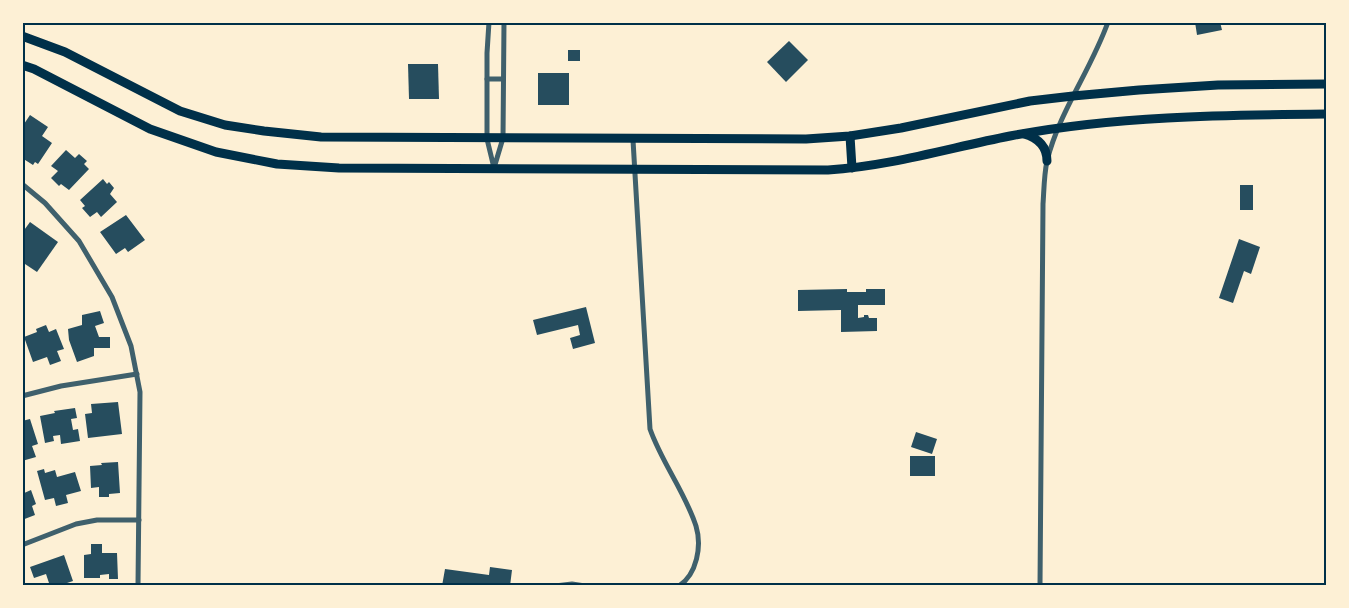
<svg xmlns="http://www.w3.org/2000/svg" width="1349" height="608" viewBox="0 0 1349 608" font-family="'Exo 2',sans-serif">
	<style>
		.building { fill: #264d5e }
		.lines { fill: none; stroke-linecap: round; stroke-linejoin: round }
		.minor { stroke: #3f606c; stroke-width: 5 }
		.secondary { stroke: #003049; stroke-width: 9 }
		.neatline { fill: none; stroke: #003049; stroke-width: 2 }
	</style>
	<rect width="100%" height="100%" fill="#fdf0d5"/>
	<g class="building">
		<path d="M 1195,22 L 1220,22 L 1222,30 L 1197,35 Z"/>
		<path d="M 789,41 L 808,60 L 786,82 L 767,62 Z"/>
		<rect x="568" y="50" width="12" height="11"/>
		<path d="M 408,64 L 438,64 L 439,99 L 409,99 Z"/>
		<rect x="538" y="73" width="31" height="32"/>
		<path d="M 30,115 L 48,127 L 42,136 L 52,143 L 38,164 L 35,162 L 33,165 L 22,158 L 22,127 Z"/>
		<path d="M 66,150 L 75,158 L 79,154 L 87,161 L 84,164 L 89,169 L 69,190 L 61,184 L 59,186 L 51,178 L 58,171 L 51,166 Z"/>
		<path d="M 103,179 L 107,184 L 109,182 L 114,188 L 110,194 L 117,202 L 101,217 L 97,212 L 90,217 L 82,208 L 85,206 L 80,200 Z"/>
		<rect x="1240" y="185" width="13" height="25"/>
		<path d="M 126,215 L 145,240 L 128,252 L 125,248 L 116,254 L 100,232 Z"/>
		<path d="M 30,222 L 58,242 L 37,272 L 22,262 L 22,233 Z"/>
		<path d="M 1239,239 L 1260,247 L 1251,274 L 1244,271 L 1233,303 L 1219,298 Z"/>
		<path d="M 847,289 L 847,292 L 866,292 L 866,289 L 885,289 L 885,305 L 858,305 L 858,318 L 864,317 L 864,315 L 868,315 L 869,318 L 877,318 L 877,331 L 841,332 L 841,310 L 798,311 L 798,290 Z"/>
		<path d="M 586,307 L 595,343 L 573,349 L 570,338 L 580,335 L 578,325 L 537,335 L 533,320 Z"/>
		<path d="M 100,311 L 104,323 L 95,326 L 99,337 L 110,337 L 110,348 L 94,348 L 94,356 L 77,362 L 69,340 L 68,329 L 82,325 L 82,315 Z"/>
		<path d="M 46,325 L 49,332 L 56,329 L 64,349 L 57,351 L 61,361 L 50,365 L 47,357 L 33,362 L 24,337 L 37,332 L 36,329 Z"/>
		<path d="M 118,402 L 122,434 L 88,438 L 85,414 L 92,413 L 91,404 Z"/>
		<path d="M 75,408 L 77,418 L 71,419 L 73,430 L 78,429 L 80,441 L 61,444 L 60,435 L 53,436 L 54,441 L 45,443 L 40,416 L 55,413 L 54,411 Z"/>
		<path d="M 30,419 L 38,444 L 32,446 L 36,457 L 22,461 L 22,421 Z"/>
		<path d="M 916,432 L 937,439 L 932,454 L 911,447 Z"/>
		<rect x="910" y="456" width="25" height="20"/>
		<path d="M 118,462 L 120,493 L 109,494 L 109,497 L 99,497 L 99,487 L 91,488 L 90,466 L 102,465 L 101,463 Z"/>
		<path d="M 44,469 L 45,473 L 55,470 L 57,477 L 75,472 L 81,491 L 66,495 L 68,503 L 56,506 L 54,498 L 45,500 L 37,471 Z"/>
		<path d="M 31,490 L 36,504 L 32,506 L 35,515 L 22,520 L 22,494 Z"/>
		<path d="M 91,544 L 102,544 L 102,553 L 117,553 L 118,579 L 109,579 L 109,574 L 100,575 L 100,578 L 84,578 L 84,555 L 91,554 Z"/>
		<path d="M 64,555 L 73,581 L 67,583 L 67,586 L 50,586 L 46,574 L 34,578 L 30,567 Z"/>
		<path d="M 490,567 L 512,570 L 510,586 L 442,586 L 445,569 L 489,575 Z"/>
	</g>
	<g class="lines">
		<g class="minor">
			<path d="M 489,22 L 487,53 L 487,139 L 494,168 L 503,138 L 504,22"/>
			<path d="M 487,79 L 503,79"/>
			<path d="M 633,140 L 650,429 C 662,463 685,492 696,526 C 702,546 697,574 679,586"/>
			<path d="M 22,184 L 45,203 L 79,241 L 112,297 L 131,346 L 140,392 L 138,586"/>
			<path d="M 22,396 L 61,386 L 137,374"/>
			<path d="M 22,545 L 76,524 L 97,520 L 139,520"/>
			<path d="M 555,586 L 572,584 L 585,586"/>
			<path d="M 1040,586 L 1043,204 C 1044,190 1044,175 1047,161 C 1059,112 1091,70 1108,22"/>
		</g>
		<g class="secondary">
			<path d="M 22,36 L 65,52 L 180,111 L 225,125 L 264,131 L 321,137 L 806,139 L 850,136 L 901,128 L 1030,101 L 1073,96 L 1139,90 L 1218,85 L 1326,84"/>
			<path d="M 22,65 L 34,69 L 150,129 L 216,152 L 277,164 L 339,168 L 828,170 C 890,166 949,148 1010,136 C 1113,116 1222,115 1326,114"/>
			<path d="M 1024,134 C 1038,138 1047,146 1047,161"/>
			<path d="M 850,136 L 852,168"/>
		</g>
	</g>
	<rect width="1349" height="608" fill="none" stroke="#fdf0d5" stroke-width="48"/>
	<rect x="24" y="24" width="1301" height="560" class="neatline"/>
</svg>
